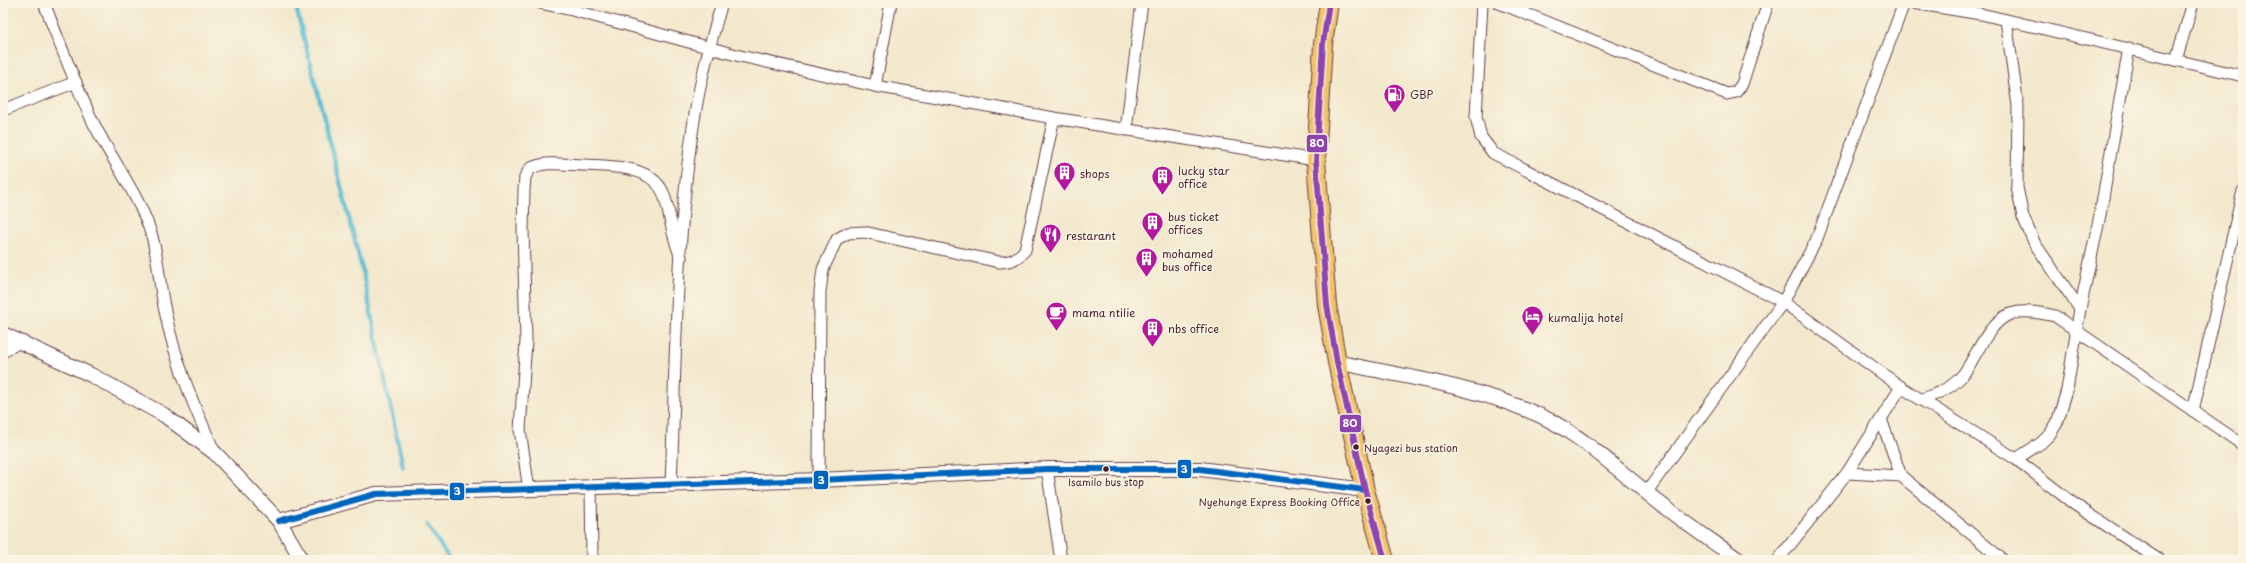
<svg xmlns="http://www.w3.org/2000/svg" width="2246" height="563" viewBox="0 0 2246 563" font-family="'Playpen Sans',sans-serif">
	<style>
		.lines { fill: none; stroke-linecap: round; stroke-linejoin: round }
		.stream { stroke: #56bcd5; stroke-width: 4 }
		.minor-casing { stroke: #633d43; stroke-width: 13 }
		.tertiary-casing { stroke: #633d43; stroke-width: 16 }
		.trunk-casing { stroke: #633d43; stroke-width: 20 }
		.minor { stroke: #fff; stroke-width: 11 }
		.tertiary { stroke: #fff; stroke-width: 14 }
		.trunk { stroke: #f2c36a; stroke-width: 18 }
		.bus-1-casing { stroke: #fcf5e5; stroke-width: 9 }
		.bus-2-casing { stroke: #fcf5e5; stroke-width: 9 }
		.bus-1 { stroke: #0065bd; stroke-width: 6 }
		.bus-2 { stroke: #8e44ad; stroke-width: 6 }
		.bus-dot { fill: #4a1f2b; stroke: #fcf5e5; stroke-width: 1.5 }
		.labels { text-anchor: middle; dominant-baseline: central; stroke-width: 3; stroke-linejoin: round; paint-order: stroke }
		.bus-label { font-size: 10px; fill: #4a1f2b; stroke: #fcf5e5; text-anchor: start }
		.poi-label { font-size: 11px; fill: #4a1f2b; stroke: #fcf5e5; text-anchor: start }
		.line-badge { stroke: #fcf5e5; stroke-width: 1.5 }
		.badge-label { font-size: 11px; text-anchor: middle; font-weight: bold; fill: #fff }
	</style>
	<rect width="100%" height="100%" fill="#fcf5e5"/>
	<filter id="ink" filterUnits="userSpaceOnUse"><feTurbulence type="fractalNoise" baseFrequency=".025" numOctaves="2"/><feDisplacementMap in="SourceGraphic" scale="8" xChannelSelector="R" yChannelSelector="G"/><feConvolveMatrix kernelMatrix="1 2 1 2 8 2 1 2 1" color-interpolation-filters="sRGB"/></filter>
	<filter id="wash" filterUnits="userSpaceOnUse"><feTurbulence type="fractalNoise" baseFrequency=".012" numOctaves="4" result="noise"/><feDisplacementMap in="SourceGraphic" scale="16" xChannelSelector="R" yChannelSelector="G"/><feGaussianBlur stdDeviation="0.9" result="paint"/><feColorMatrix in="noise" values="0 0 0 0 0 0 0 0 0 0 0 0 0 0 0 0 0 1.4 0 .05"/><feComposite in="paint" operator="in"/></filter>
	<g filter="url(#wash)">
		<rect width="100%" height="100%" fill="#f2e8cc"/>
		<g class="lines">
			<g class="stream">
				<path d="M 295,3 L 361,265 L 403,467"/>
				<path d="M 427,525 L 450,560"/>
			</g>
		</g>
	</g>
	<g filter="url(#ink)">
		<g class="lines">
			<defs>
				<g id="minor">
					<path d="M 44,3 C 59,41 74,81 91,118 C 110,158 137,191 151,233 C 159,259 159,285 165,311 C 175,361 194,407 215,453"/>
					<path d="M 540,3 L 572,10 L 740,56 L 875,86 L 1054,118 L 1316,160"/>
					<path d="M 1482,3 L 1476,117 L 1481,137 L 1493,153 L 1783,302 L 1901,387 L 2016,459 L 2074,504 L 2159,560"/>
					<path d="M 1499,3 L 1727,94 L 1736,92 L 1742,84 L 1768,3"/>
					<path d="M 1913,3 L 1981,14 L 2243,76"/>
					<path d="M 2006,20 L 2018,106 L 2017,187 L 2023,217 L 2035,244 L 2080,309"/>
					<path d="M 2176,60 L 2193,3"/>
					<path d="M 875,86 L 891,3"/>
					<path d="M 3,110 L 76,82"/>
					<path d="M 1126,130 L 1142,3"/>
					<path d="M 3,352 L 19,342"/>
					<path d="M 1920,400 C 1934,395 1950,389 1960,378 C 1966,372 1971,362 1975,355 C 1998,314 2008,305 2055,316 L 2243,445"/>
					<path d="M 2193,411 L 2243,191"/>
					<path d="M 1881,419 L 1901,476"/>
					<path d="M 2016,459 L 2041,443 L 2050,434 L 2057,423 L 2067,390 L 2080,309 L 2100,215 L 2129,48"/>
					<path d="M 1047,469 L 1061,560"/>
					<path d="M 1847,473 L 1901,476 L 2003,560"/>
					<path d="M 819,480 L 820,292 L 823,269 L 837,239 L 848,233 L 864,232 L 999,262 C 1011,262 1017,259 1025,250 L 1054,118"/>
					<path d="M 671,485 C 676,362 675,236 695,114 C 701,77 711,40 722,3"/>
					<path d="M 591,487 L 592,560"/>
					<path d="M 529,490 L 520,430 L 526,341 L 523,229 L 524,190 L 525,177 L 530,169 C 544,160 567,165 583,165 C 611,166 656,165 665,198 C 671,218 672,238 681,257"/>
					<path d="M 1646,493 L 1783,302 L 1816,241 L 1904,3"/>
					<path d="M 1778,560 L 1847,473 L 1901,387"/>
				</g>
				<g id="tertiary">
					<path d="M 3,334 L 91,375 L 164,415 L 215,453 L 279,521 L 302,560"/>
					<path d="M 1337,362 C 1400,376 1467,385 1527,410 C 1574,428 1607,461 1646,492 C 1675,517 1708,538 1739,560"/>
					<path d="M 279,521 L 376,494 L 819,480 L 1047,469 L 1200,469 L 1365,490"/>
				</g>
				<path id="trunk" d="M 1329,3 L 1323,44 L 1316,160 L 1327,305 L 1337,362 L 1365,490 L 1385,560"/>
			</defs>
			<use href="#minor" class="minor-casing"/>
			<use href="#tertiary" class="tertiary-casing"/>
			<use href="#trunk" class="trunk-casing"/>
			<use href="#minor" class="minor"/>
			<use href="#tertiary" class="tertiary"/>
			<use href="#trunk" class="trunk"/>
			<defs>
				<path id="bus-1" d="M 279,521 L 376,494 L 819,480 L 1047,469 L 1200,469 L 1365,490"/>
				<path id="bus-2" d="M 1329,3 L 1323,44 L 1316,160 L 1327,305 L 1337,362 L 1365,490 L 1385,560"/>
			</defs>
			<use href="#bus-1" class="bus-1-casing"/>
			<use href="#bus-2" class="bus-2-casing"/>
			<use href="#bus-1" class="bus-1"/>
			<use href="#bus-2" class="bus-2"/>
		</g>
	</g>
	<defs>
		<symbol id="fuel-pin" viewBox="-11 -11 22 30"><path d="M0 17L-7.5 6A9.5 9.5 0 1 1 7.5 6Z" fill="#b5179e" stroke="#fcf5e5"/><path d="M-5.5-6h7V0h2V4h1.3V-2.5L3-4.5l.8-.8L6-3V5H2.5V1h-1V6h-7ZM-4.2-4.7v3.2H.2V-4.7Z" fill="#fff"/></symbol>
		<symbol id="building-pin" viewBox="-11 -11 22 30"><path d="M0 17L-7.5 6A9.5 9.5 0 1 1 7.5 6Z" fill="#b5179e" stroke="#fcf5e5"/><path d="M-4-6H4V6H1V3H-1V6H-4ZM-2.5-4.3h1.7v1.8h-1.7ZM.8-4.3h1.7v1.8H.8ZM-2.5-1h1.7V.8h-1.7ZM.8-1h1.7V.8H.8Z" fill="#fff"/></symbol>
		<symbol id="restaurant-pin" viewBox="-11 -11 22 30"><path d="M0 17L-7.5 6A9.5 9.5 0 1 1 7.5 6Z" fill="#b5179e" stroke="#fcf5e5"/><path d="M-5-6h1v4h1v-4h1v4h1v-4h1v5L-1.5 .5V6h-2V.5L-5-1ZM5-6V6H3V1.5H1.5Q1.5-4 5-6Z" fill="#fff"/></symbol>
		<symbol id="cafe-pin" viewBox="-11 -11 22 30"><path d="M0 17L-7.5 6A9.5 9.5 0 1 1 7.5 6Z" fill="#b5179e" stroke="#fcf5e5"/><path d="M-5.5-4.5H6V0H3Q3 3.5 0 3.5H-2.5Q-5.5 3.5-5.5 0ZM3-3.2v2h1.7v-2ZM-6 4.5H4V6H-6Z" fill="#fff"/></symbol>
		<symbol id="hotel-pin" viewBox="-11 -11 22 30"><path d="M0 17L-7.5 6A9.5 9.5 0 1 1 7.5 6Z" fill="#b5179e" stroke="#fcf5e5"/><path d="M-6-4.5h1.5V1H6V5H4.5V3h-9V5H-6ZM-4 0a1.8 1.8 0 1 1 3.6 0ZM.5 0V-2.5h3Q6-2.5 6 0Z" fill="#fff"/></symbol>
	</defs>
	<g fill-rule="evenodd">
		<use href="#fuel-pin" x="1382" y="82" width="25" height="34"/>
		<use href="#building-pin" x="1052" y="160" width="25" height="34"/>
		<use href="#building-pin" x="1150" y="164" width="25" height="34"/>
		<use href="#building-pin" x="1140" y="210" width="25" height="34"/>
		<use href="#restaurant-pin" x="1038" y="222" width="25" height="34"/>
		<use href="#building-pin" x="1134" y="246" width="25" height="34"/>
		<use href="#cafe-pin" x="1044" y="300" width="25" height="34"/>
		<use href="#hotel-pin" x="1520" y="304" width="25" height="34"/>
		<use href="#building-pin" x="1140" y="316" width="25" height="34"/>
	</g>
	<g class="bus-dot">
		<circle cx="1356" cy="447" r="3.5"/>
		<circle cx="1106" cy="469" r="3.5"/>
		<circle cx="1368" cy="501" r="3.5"/>
	</g>
	<g class="labels">
		<g class="bus-label">
			<text x="1364" y="447">Nyagezi bus station</text>
			<text x="1106" y="481" text-anchor="middle">Isamilo bus stop</text>
			<text x="1360" y="501" text-anchor="end">Nyehunge Express Booking Office</text>
		</g>
		<g class="poi-label">
			<text x="1410" y="94">GBP</text>
			<text x="1178" y="170">lucky star<tspan x="1178" dy="13">office</tspan></text>
			<text x="1080" y="173">shops</text>
			<text x="1168" y="216">bus ticket<tspan x="1168" dy="13">offices</tspan></text>
			<text x="1066" y="235">restarant</text>
			<text x="1162" y="253">mohamed<tspan x="1162" dy="13">bus office</tspan></text>
			<text x="1072" y="312">mama ntilie</text>
			<text x="1548" y="317">kumalija hotel</text>
			<text x="1168" y="328">nbs office</text>
		</g>
	</g>
	<g class="line-badge">
		<rect x="1306" y="134" width="22" height="19" rx="4" fill="#8e44ad"/>
		<rect x="1339" y="414" width="23" height="19" rx="4" fill="#8e44ad"/>
		<rect x="1177" y="459" width="15" height="20" rx="4" fill="#0065bd"/>
		<rect x="813" y="470" width="16" height="20" rx="4" fill="#0065bd"/>
		<rect x="449" y="482" width="16" height="19" rx="4" fill="#0065bd"/>
	</g>
	<g class="badge-label">
		<text x="1317" y="147">80</text>
		<text x="1350" y="427">80</text>
		<text x="1184" y="473">3</text>
		<text x="821" y="484">3</text>
		<text x="457" y="495">3</text>
	</g>
	<rect width="2246" height="563" fill="none" stroke="#fcf5e5" stroke-width="16"/>
</svg>
